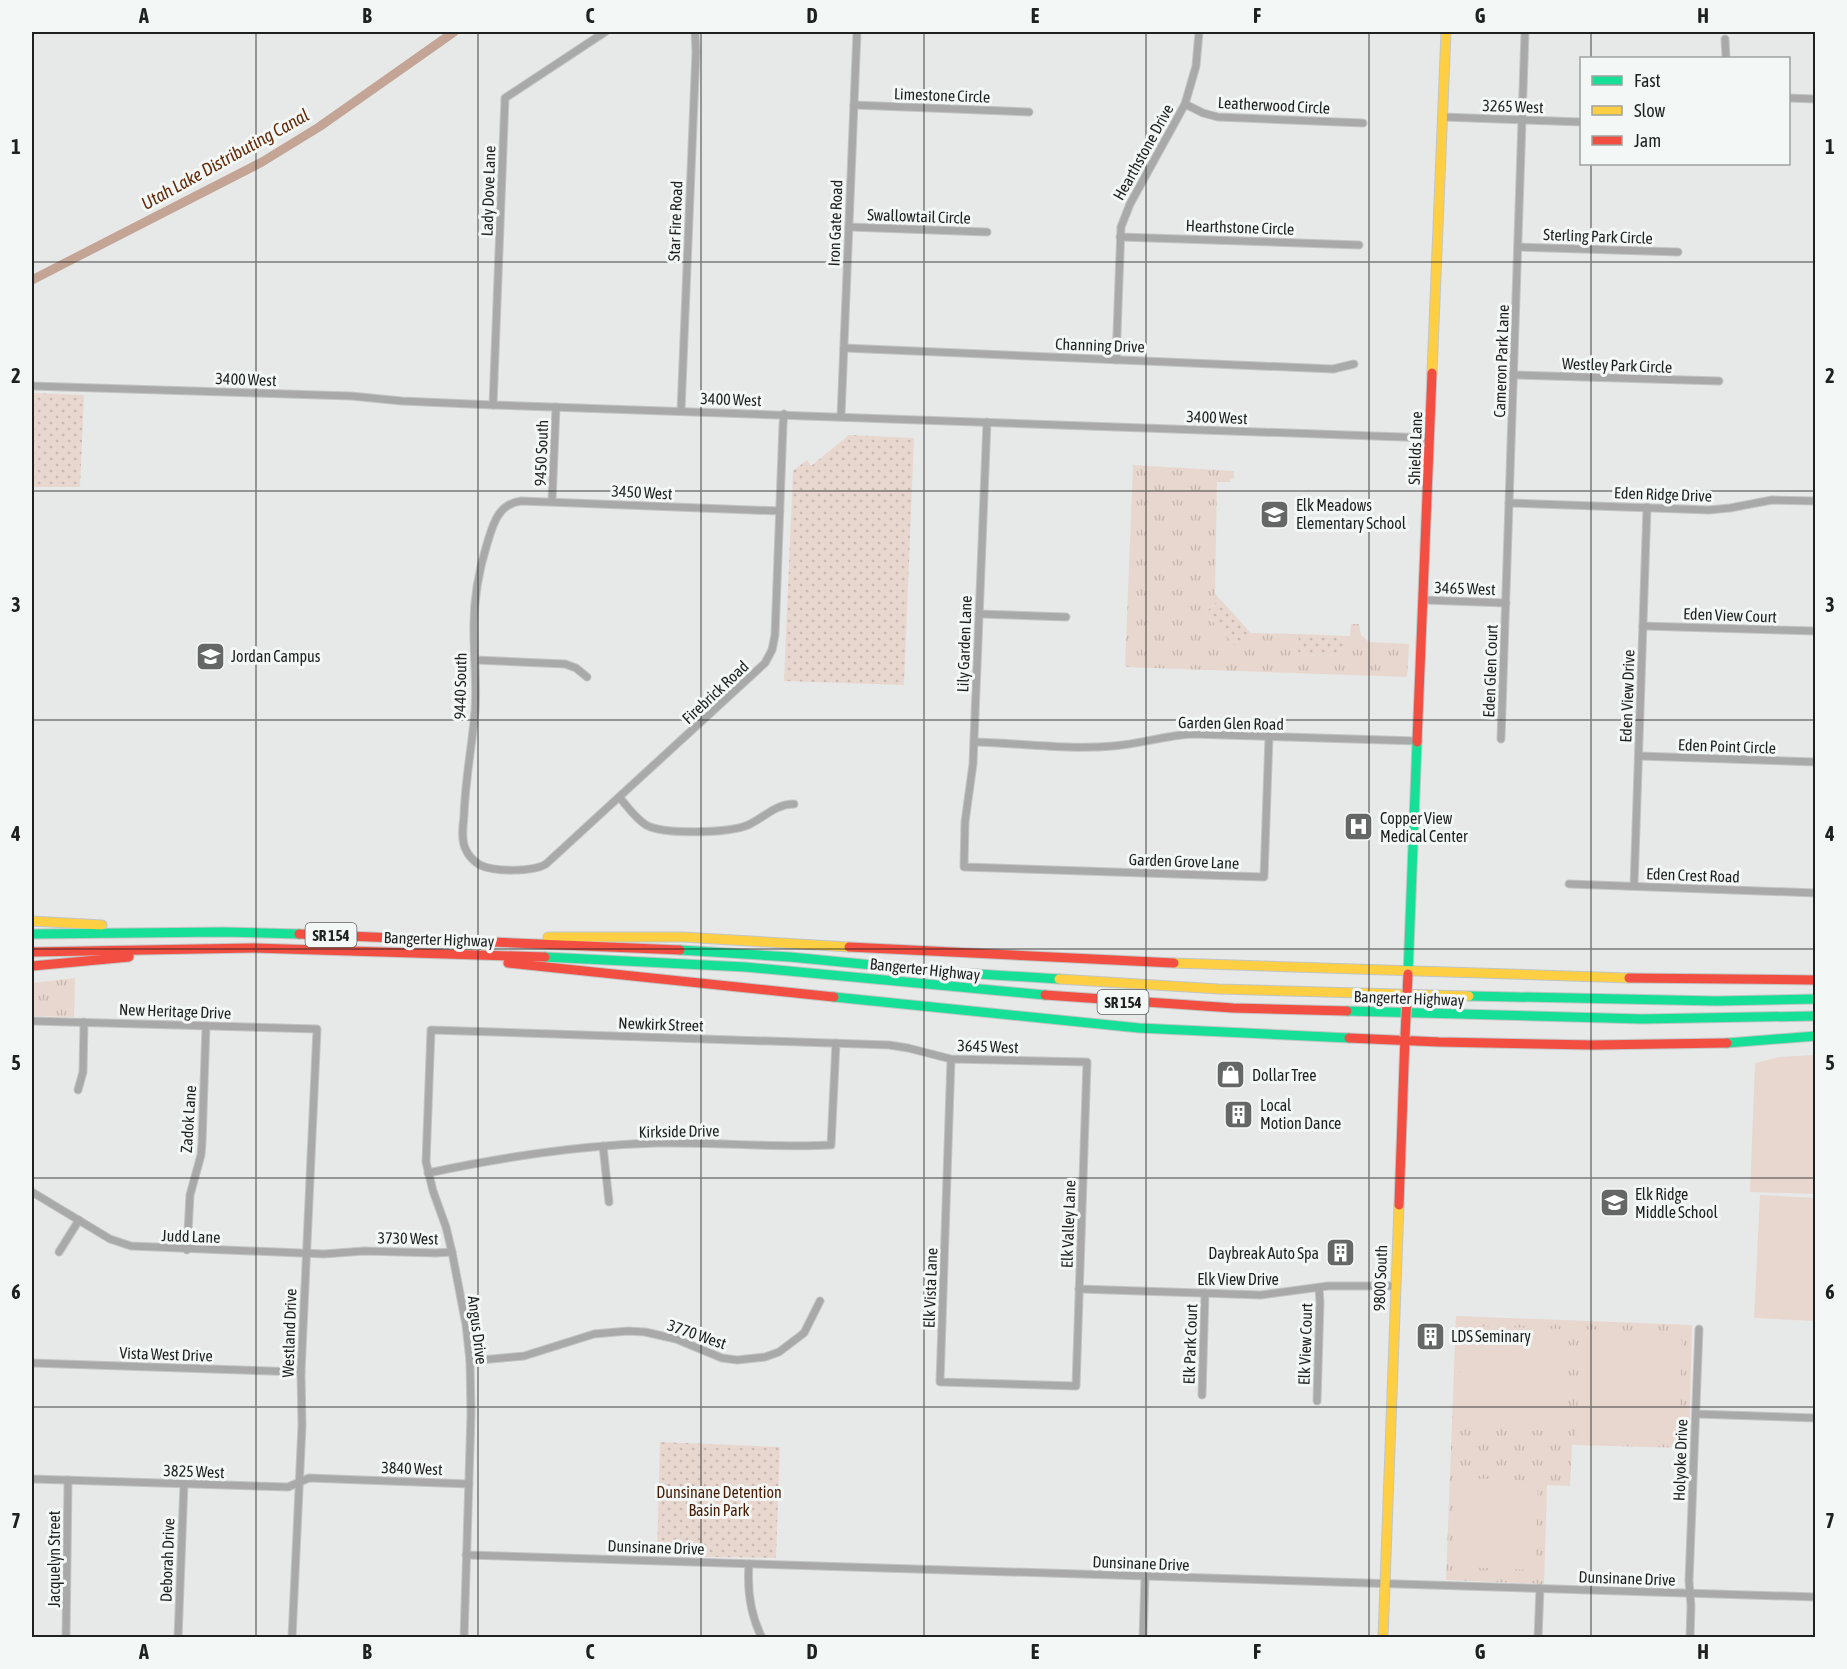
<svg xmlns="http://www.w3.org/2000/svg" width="1847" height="1669" viewBox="0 0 1847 1669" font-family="'Asap Condensed',sans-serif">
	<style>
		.grass { fill: url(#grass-tufts) }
		.park { fill: url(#park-dots) }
		.pitch { fill: #e8d7cf }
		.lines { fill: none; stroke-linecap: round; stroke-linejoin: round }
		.canal { stroke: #c3a495; stroke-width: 9 }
		.street-casing { stroke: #c3c5c4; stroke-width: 9 }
		.fast-casing { stroke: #c3c5c4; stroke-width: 11 }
		.slow-casing { stroke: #c3c5c4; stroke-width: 11 }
		.jam-casing { stroke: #c3c5c4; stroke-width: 11 }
		.street { stroke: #a9a9a9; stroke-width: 7 }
		.fast { stroke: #16e098; stroke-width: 9 }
		.slow { stroke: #ffcf43; stroke-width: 9 }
		.jam { stroke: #f24e42; stroke-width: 9 }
		.jam-bridge-casing { stroke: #c3c5c4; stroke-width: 11; stroke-linecap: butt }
		.jam-bridge { stroke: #f24e42; stroke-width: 9 }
		.grid { fill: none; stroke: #1f2120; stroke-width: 1.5; stroke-opacity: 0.55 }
		.labels { text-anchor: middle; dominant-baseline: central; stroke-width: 6; stroke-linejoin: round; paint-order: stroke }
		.shield { fill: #f3f8f6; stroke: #5f6260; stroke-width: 1.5 }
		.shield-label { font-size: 15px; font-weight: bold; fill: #1f2120 }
		.street-label { font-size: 16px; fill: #1f2120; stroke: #f3f8f6 }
		.poi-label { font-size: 16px; fill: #1f2120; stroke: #f3f8f6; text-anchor: start }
		.park-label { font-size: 16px; fill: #471b04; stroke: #f3f8f6 }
		.water-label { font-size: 18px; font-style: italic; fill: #642a09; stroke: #f3f8f6 }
		.neatline { fill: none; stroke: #1f2120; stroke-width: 2 }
		.grid-label { font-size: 20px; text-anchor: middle; font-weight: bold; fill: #1f2120 }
	</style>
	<defs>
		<pattern id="grass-tufts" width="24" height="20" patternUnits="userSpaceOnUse" patternTransform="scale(1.5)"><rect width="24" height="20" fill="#e8d7cf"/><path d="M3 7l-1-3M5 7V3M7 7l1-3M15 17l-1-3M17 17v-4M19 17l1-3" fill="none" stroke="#c7b8b1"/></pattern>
		<pattern id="park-dots" width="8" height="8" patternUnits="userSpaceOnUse" patternTransform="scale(1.5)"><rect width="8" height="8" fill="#e8d7cf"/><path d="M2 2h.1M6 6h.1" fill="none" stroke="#c7b8b1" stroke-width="1.8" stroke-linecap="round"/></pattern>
	</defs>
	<rect width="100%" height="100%" fill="#e7e9e8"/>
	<g class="grass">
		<path d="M 1133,465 L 1234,471 L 1234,478 L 1230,479 L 1230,482 L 1217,482 L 1215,594 L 1220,599 L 1205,613 L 1236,646 L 1251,633 L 1299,634 L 1299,655 L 1345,656 L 1345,636 L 1350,636 L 1351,624 L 1359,624 L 1361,635 L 1369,642 L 1409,644 L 1407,677 L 1125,667 Z"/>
		<path d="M 75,978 L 74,1017 L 32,1016 L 32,983 Z"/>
		<path d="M 1456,1316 L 1692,1325 L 1689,1448 L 1572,1445 L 1570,1486 L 1547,1485 L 1544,1584 L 1446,1580 Z"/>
	</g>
	<g class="park">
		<path d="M 32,393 L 84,395 L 80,487 L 32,487 Z"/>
		<path d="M 849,435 L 914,438 L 904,685 L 784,681 L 793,471 L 807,460 L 811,466 Z"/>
		<path d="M 1220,599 L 1251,633 L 1236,647 L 1205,613 Z"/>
		<path d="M 1299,634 L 1345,636 L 1345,656 L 1298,655 Z"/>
		<path d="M 660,1442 L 780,1447 L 776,1558 L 657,1556 Z"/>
	</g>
	<g class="pitch">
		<path d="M 1815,1055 L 1815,1194 L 1750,1192 L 1755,1063 L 1779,1057 Z"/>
		<path d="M 1760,1195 L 1815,1198 L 1815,1321 L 1754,1318 Z"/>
		<path d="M 1470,1326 L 1566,1329 L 1562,1431 L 1459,1427 L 1462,1334 Z"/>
		<path d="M 1581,1329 L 1675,1333 L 1682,1341 L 1678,1441 L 1576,1437 Z"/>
		<path d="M 1460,1478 L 1538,1481 L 1535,1570 L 1462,1567 L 1457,1560 Z"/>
	</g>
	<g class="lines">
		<path class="canal" d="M 32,280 L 262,162 L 319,127 L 454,32"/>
		<defs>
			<g id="street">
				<path d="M 1725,39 L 1726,58"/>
				<path d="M 1788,98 L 1816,99"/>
				<path d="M 1185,104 L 1203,113 L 1218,117 L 1363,123"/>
				<path d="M 854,105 L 1029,112"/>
				<path d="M 1443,117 L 1582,122"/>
				<path d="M 849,227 L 987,232"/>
				<path d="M 1120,237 L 1359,245"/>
				<path d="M 1518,247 L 1678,252"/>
				<path d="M 844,348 L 1333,369 L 1354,364"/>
				<path d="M 1116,360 L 1121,227 L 1130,204 L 1185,104 L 1196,66 L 1199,32"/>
				<path d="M 1514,375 L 1719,381"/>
				<path d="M 32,386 L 351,396 L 402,401 L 493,405 L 1430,438"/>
				<path d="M 493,405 L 505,98 L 605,32"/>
				<path d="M 681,411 L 696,52 L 695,32"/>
				<path d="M 841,416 L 857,32"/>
				<path d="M 987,422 L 973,764 L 965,822 L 964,867 L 1264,877 L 1269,737"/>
				<path d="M 552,501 L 556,407"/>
				<path d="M 1509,503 L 1709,510 L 1730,508 L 1772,500 L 1816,501"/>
				<path d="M 780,511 L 521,501 C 498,504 493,524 487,544 C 478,573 473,603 474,634 C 474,660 477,685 475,711 C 472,747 465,781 464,816 C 463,826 461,838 465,848 C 468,855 473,861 480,865 C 494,872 533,872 546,864 L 765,663 L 772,650 L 775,635 L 783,425 L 784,414"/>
				<path d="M 1424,600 L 1506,603"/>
				<path d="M 979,614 L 1066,617"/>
				<path d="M 1643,626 L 1816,631"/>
				<path d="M 475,660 L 565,664 L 576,668 L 587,677"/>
				<path d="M 1501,739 L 1525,32"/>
				<path d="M 974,742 C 1020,743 1067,750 1113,746 C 1139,744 1164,736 1191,734 L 1418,741"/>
				<path d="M 1639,756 L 1816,762"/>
				<path d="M 620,798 C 628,807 635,818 646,825 C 664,835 729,833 748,825 C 764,818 775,804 794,804"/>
				<path d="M 1569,884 L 1816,893"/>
				<path d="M 1634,886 L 1647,507"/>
				<path d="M 32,1021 L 317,1029 L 301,1372 L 302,1426 L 292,1638"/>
				<path d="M 78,1090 L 83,1072 L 84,1022"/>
				<path d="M 603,1146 L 609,1202"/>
				<path d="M 428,1173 C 503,1157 581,1145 658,1143 C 716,1142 774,1148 831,1145 L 836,1043"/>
				<path d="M 32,1192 L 110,1239 L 131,1246 L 324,1254 L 364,1251 L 436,1253 L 452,1252"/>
				<path d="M 187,1250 L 190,1195 L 201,1155 L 202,1143 L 206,1026"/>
				<path d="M 59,1252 L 79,1220"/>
				<path d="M 1079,1289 L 1261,1295 L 1328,1286 L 1395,1286"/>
				<path d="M 470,1361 L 524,1356 L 594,1334 L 628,1331 L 645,1332 L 676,1339 L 722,1358 L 737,1360 L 765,1357 L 779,1352 L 804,1333 L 820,1301"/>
				<path d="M 32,1363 L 301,1372"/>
				<path d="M 1202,1395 L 1205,1293"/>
				<path d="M 1317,1401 L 1320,1302 L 1319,1288"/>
				<path d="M 1696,1414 L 1816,1418"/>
				<path d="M 32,1479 L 288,1487 L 309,1478 L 469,1484"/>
				<path d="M 466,1555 L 1816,1597"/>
				<path d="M 749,1564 C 747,1590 750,1614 762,1638"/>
				<path d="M 66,1638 L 68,1480"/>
				<path d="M 178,1638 L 184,1484"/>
				<path d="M 464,1638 L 471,1414 L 470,1361 L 466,1325 L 452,1252 L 446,1227 L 433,1191 L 426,1162 L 431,1030 L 889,1045 L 908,1048 L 951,1059 L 1087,1062 L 1076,1386 L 940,1382 L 951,1059"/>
				<path d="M 1143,1638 L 1145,1577"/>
				<path d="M 1538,1638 L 1540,1588"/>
				<path d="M 1690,1638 L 1691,1606 L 1689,1581 L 1699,1329"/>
			</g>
			<g id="fast">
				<path d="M 32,934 L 223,932 L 299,934"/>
				<path d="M 680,950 L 790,957 L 945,972 L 1059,979"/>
				<path d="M 545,957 L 745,967 L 1045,995"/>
				<path d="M 1408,974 L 1417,742"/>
				<path d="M 1469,996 L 1717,1001 L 1816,999"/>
				<path d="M 834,997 L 1139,1028 L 1349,1038"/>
				<path d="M 1347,1011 L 1642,1019 L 1816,1016"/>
				<path d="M 1727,1043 L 1816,1036"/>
			</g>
			<g id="slow">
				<path d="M 1432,373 L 1446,32"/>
				<path d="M 32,921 L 102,925"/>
				<path d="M 548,937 L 683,937 L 849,947"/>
				<path d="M 1174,963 L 1629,978"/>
				<path d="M 1059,979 L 1219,989 L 1469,996"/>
				<path d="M 1383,1638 L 1399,1205"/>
			</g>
			<g id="jam">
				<path d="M 1417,742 L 1432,373"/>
				<path d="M 299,934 L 680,950"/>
				<path d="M 849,947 L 1174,963"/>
				<path d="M 32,952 L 253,948 L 545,957"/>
				<path d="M 508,963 L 834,997"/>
				<path d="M 32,966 L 129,957"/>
				<path d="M 1629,978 L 1816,980"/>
				<path d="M 1045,995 L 1233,1008 L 1347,1011"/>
				<path d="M 1349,1038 L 1439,1042 L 1593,1045 L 1727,1043"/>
				<path d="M 1399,1205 L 1405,1037"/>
			</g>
		</defs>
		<use href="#street" class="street-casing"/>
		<use href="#fast" class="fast-casing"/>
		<use href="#slow" class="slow-casing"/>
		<use href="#jam" class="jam-casing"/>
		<use href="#street" class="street"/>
		<use href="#fast" class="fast"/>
		<use href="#slow" class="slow"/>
		<use href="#jam" class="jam"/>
		<defs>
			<path id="jam-bridge" d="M 1405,1037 L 1408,974"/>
		</defs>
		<use href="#jam-bridge" class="jam-bridge-casing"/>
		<use href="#jam-bridge" class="jam-bridge"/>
	</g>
	<path class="grid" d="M 256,32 L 256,1638M 478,32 L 478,1638M 701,32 L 701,1638M 924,32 L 924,1638M 1146,32 L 1146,1638M 1369,32 L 1369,1638M 1591,32 L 1591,58M 1591,164 L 1591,1638M 32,262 L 1816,262M 32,491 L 1816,491M 32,720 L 1816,720M 32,949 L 1816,949M 32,1178 L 1816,1178M 32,1407 L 1816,1407"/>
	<defs>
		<symbol id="school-square" viewBox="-11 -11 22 22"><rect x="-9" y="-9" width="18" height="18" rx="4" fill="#656766" stroke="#f3f8f6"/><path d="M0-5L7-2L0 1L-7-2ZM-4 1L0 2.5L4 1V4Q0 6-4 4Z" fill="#fff"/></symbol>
		<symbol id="university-square" viewBox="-11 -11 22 22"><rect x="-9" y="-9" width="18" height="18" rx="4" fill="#656766" stroke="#f3f8f6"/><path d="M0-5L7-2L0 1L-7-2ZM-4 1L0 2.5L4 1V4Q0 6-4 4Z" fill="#fff"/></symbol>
		<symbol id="hospital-square" viewBox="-11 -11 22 22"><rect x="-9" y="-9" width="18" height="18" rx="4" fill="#656766" stroke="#f3f8f6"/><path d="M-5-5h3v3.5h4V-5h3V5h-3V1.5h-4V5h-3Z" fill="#fff"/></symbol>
		<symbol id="shop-square" viewBox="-11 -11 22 22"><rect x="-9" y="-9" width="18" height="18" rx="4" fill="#656766" stroke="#f3f8f6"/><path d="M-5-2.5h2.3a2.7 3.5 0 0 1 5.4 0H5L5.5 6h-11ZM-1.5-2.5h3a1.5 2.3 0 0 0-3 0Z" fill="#fff"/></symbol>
		<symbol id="building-square" viewBox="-11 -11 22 22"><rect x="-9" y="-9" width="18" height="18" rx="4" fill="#656766" stroke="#f3f8f6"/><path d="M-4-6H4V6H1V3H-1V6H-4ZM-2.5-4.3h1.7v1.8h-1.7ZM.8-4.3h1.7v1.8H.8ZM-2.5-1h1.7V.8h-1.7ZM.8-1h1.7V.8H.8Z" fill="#fff"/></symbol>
	</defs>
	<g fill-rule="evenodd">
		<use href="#school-square" x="1258" y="498" width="33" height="33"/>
		<use href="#university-square" x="194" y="640" width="33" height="33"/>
		<use href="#hospital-square" x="1342" y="810" width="33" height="33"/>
		<use href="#shop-square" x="1214" y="1058" width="33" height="33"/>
		<use href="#building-square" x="1222" y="1098" width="33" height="33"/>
		<use href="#school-square" x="1598" y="1186" width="33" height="33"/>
		<use href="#building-square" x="1324" y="1236" width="33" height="33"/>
		<use href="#building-square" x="1414" y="1320" width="33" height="33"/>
	</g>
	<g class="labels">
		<g class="shield">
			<rect x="305.5" y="923" width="51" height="24" rx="4.5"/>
			<rect x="1097.5" y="990" width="51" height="24" rx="4.5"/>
		</g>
		<g class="shield-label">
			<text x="331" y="935">SR 154</text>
			<text x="1123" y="1002">SR 154</text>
		</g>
		<g class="street-label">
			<text transform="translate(942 95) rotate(2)">Limestone Circle</text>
			<text transform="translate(1274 105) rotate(3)">Leatherwood Circle</text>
			<text transform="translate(1513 106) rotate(2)">3265 West</text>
			<text transform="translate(1143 152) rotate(-61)">Hearthstone Drive</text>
			<text transform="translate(488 191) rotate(-88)">Lady Dove Lane</text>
			<text transform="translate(919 216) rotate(2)">Swallowtail Circle</text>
			<text transform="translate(675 221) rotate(-88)">Star Fire Road</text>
			<text transform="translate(835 223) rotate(-88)">Iron Gate Road</text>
			<text transform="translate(1240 227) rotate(2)">Hearthstone Circle</text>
			<text transform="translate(1598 236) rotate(2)">Sterling Park Circle</text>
			<text transform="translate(1100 345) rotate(2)">Channing Drive</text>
			<text transform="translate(1501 361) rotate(-88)">Cameron Park Lane</text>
			<text transform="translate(1617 365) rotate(2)">Westley Park Circle</text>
			<text transform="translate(246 379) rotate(2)">3400 West</text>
			<text transform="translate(731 399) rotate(2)">3400 West</text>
			<text transform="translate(1217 417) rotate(2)">3400 West</text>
			<text transform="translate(1415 448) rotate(-88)">Shields Lane</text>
			<text transform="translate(541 453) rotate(-88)">9450 South</text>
			<text transform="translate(642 492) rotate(3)">3450 West</text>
			<text transform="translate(1663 494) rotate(2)">Eden Ridge Drive</text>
			<text transform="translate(1465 588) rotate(2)">3465 West</text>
			<text transform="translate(1730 615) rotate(2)">Eden View Court</text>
			<text transform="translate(964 644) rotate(-88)">Lily Garden Lane</text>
			<text transform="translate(1490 671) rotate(-88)">Eden Glen Court</text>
			<text transform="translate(460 686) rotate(-89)">9440 South</text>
			<text transform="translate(715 692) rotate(-43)">Firebrick Road</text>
			<text transform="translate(1627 696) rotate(-88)">Eden View Drive</text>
			<text transform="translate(1231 723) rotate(1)">Garden Glen Road</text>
			<text transform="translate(1727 746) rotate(2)">Eden Point Circle</text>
			<text transform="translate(1184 861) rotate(2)">Garden Grove Lane</text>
			<text transform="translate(1693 875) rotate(2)">Eden Crest Road</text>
			<text transform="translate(439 939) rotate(2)">Bangerter Highway</text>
			<text transform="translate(925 969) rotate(6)">Bangerter Highway</text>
			<text transform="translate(1409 998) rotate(2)">Bangerter Highway</text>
			<text transform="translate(175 1011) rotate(2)">New Heritage Drive</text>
			<text transform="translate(661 1024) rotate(2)">Newkirk Street</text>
			<text transform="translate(988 1046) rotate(2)">3645 West</text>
			<text transform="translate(188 1119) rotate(-86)">Zadok Lane</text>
			<text transform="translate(679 1131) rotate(-1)">Kirkside Drive</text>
			<text transform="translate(1068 1224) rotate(-88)">Elk Valley Lane</text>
			<text transform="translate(191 1236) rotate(2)">Judd Lane</text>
			<text transform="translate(408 1238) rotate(1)">3730 West</text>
			<text transform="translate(1380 1278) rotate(-88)">9800 South</text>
			<text x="1238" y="1279">Elk View Drive</text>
			<text transform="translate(930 1288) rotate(-88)">Elk Vista Lane</text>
			<text transform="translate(478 1330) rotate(83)">Angus Drive</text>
			<text transform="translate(289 1333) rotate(-88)">Westland Drive</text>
			<text transform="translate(697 1334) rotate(19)">3770 West</text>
			<text transform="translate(1190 1344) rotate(-88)">Elk Park Court</text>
			<text transform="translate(1305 1344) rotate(-88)">Elk View Court</text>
			<text transform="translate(166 1354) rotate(2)">Vista West Drive</text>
			<text transform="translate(1680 1460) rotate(-88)">Holyoke Drive</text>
			<text transform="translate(412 1468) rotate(2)">3840 West</text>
			<text transform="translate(194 1471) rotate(2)">3825 West</text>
			<text transform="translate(656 1547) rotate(2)">Dunsinane Drive</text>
			<text transform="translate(54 1559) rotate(-90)">Jacquelyn Street</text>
			<text transform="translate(167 1560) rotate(-88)">Deborah Drive</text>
			<text transform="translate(1141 1563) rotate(2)">Dunsinane Drive</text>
			<text transform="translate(1627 1578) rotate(2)">Dunsinane Drive</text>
		</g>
		<g class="poi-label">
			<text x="1296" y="505">Elk Meadows<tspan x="1296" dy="18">Elementary School</tspan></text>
			<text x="231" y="656">Jordan Campus</text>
			<text x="1380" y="818">Copper View<tspan x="1380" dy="18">Medical Center</tspan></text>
			<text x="1252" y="1075">Dollar Tree</text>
			<text x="1260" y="1105">Local<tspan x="1260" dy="18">Motion Dance</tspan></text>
			<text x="1635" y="1194">Elk Ridge<tspan x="1635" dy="18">Middle School</tspan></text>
			<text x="1319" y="1253" text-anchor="end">Daybreak Auto Spa</text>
			<text x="1451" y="1336">LDS Seminary</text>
		</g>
		<g class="park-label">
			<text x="719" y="1492">Dunsinane Detention<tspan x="719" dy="18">Basin Park</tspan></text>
		</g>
		<g class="water-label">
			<text transform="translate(225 159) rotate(-29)">Utah Lake Distributing Canal</text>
		</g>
	</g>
	<rect width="1847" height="1669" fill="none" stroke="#f3f8f6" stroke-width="66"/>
	<rect x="1580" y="57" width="210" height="108" fill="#f3f8f6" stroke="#9ea2a0" stroke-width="1.5"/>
	<rect x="1592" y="76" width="30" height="9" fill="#16e098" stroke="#9ea2a0" stroke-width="1.5"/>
	<text x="1634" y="87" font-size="18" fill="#1f2120">Fast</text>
	<rect x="1592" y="106" width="30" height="9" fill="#ffcf43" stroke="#9ea2a0" stroke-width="1.5"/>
	<text x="1634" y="117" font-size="18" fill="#1f2120">Slow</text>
	<rect x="1592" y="136" width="30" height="9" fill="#f24e42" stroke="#9ea2a0" stroke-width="1.5"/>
	<text x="1634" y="147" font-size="18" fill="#1f2120">Jam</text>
	<rect x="33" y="33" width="1781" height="1603" class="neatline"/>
	<g class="grid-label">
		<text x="144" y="23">A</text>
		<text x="367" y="23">B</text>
		<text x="590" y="23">C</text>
		<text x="812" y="23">D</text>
		<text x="1035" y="23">E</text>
		<text x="1257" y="23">F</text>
		<text x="1480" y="23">G</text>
		<text x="1703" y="23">H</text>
		<text x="16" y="154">1</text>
		<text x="1830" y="154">1</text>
		<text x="16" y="383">2</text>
		<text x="1830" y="383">2</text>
		<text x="16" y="612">3</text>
		<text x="1830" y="612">3</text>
		<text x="16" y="841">4</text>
		<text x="1830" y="841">4</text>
		<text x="16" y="1070">5</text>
		<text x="1830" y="1070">5</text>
		<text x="16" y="1299">6</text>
		<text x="1830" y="1299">6</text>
		<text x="16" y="1528">7</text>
		<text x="1830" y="1528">7</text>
		<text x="144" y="1659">A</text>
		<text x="367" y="1659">B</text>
		<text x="590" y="1659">C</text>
		<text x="812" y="1659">D</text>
		<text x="1035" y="1659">E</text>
		<text x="1257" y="1659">F</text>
		<text x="1480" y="1659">G</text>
		<text x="1703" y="1659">H</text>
	</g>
</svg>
